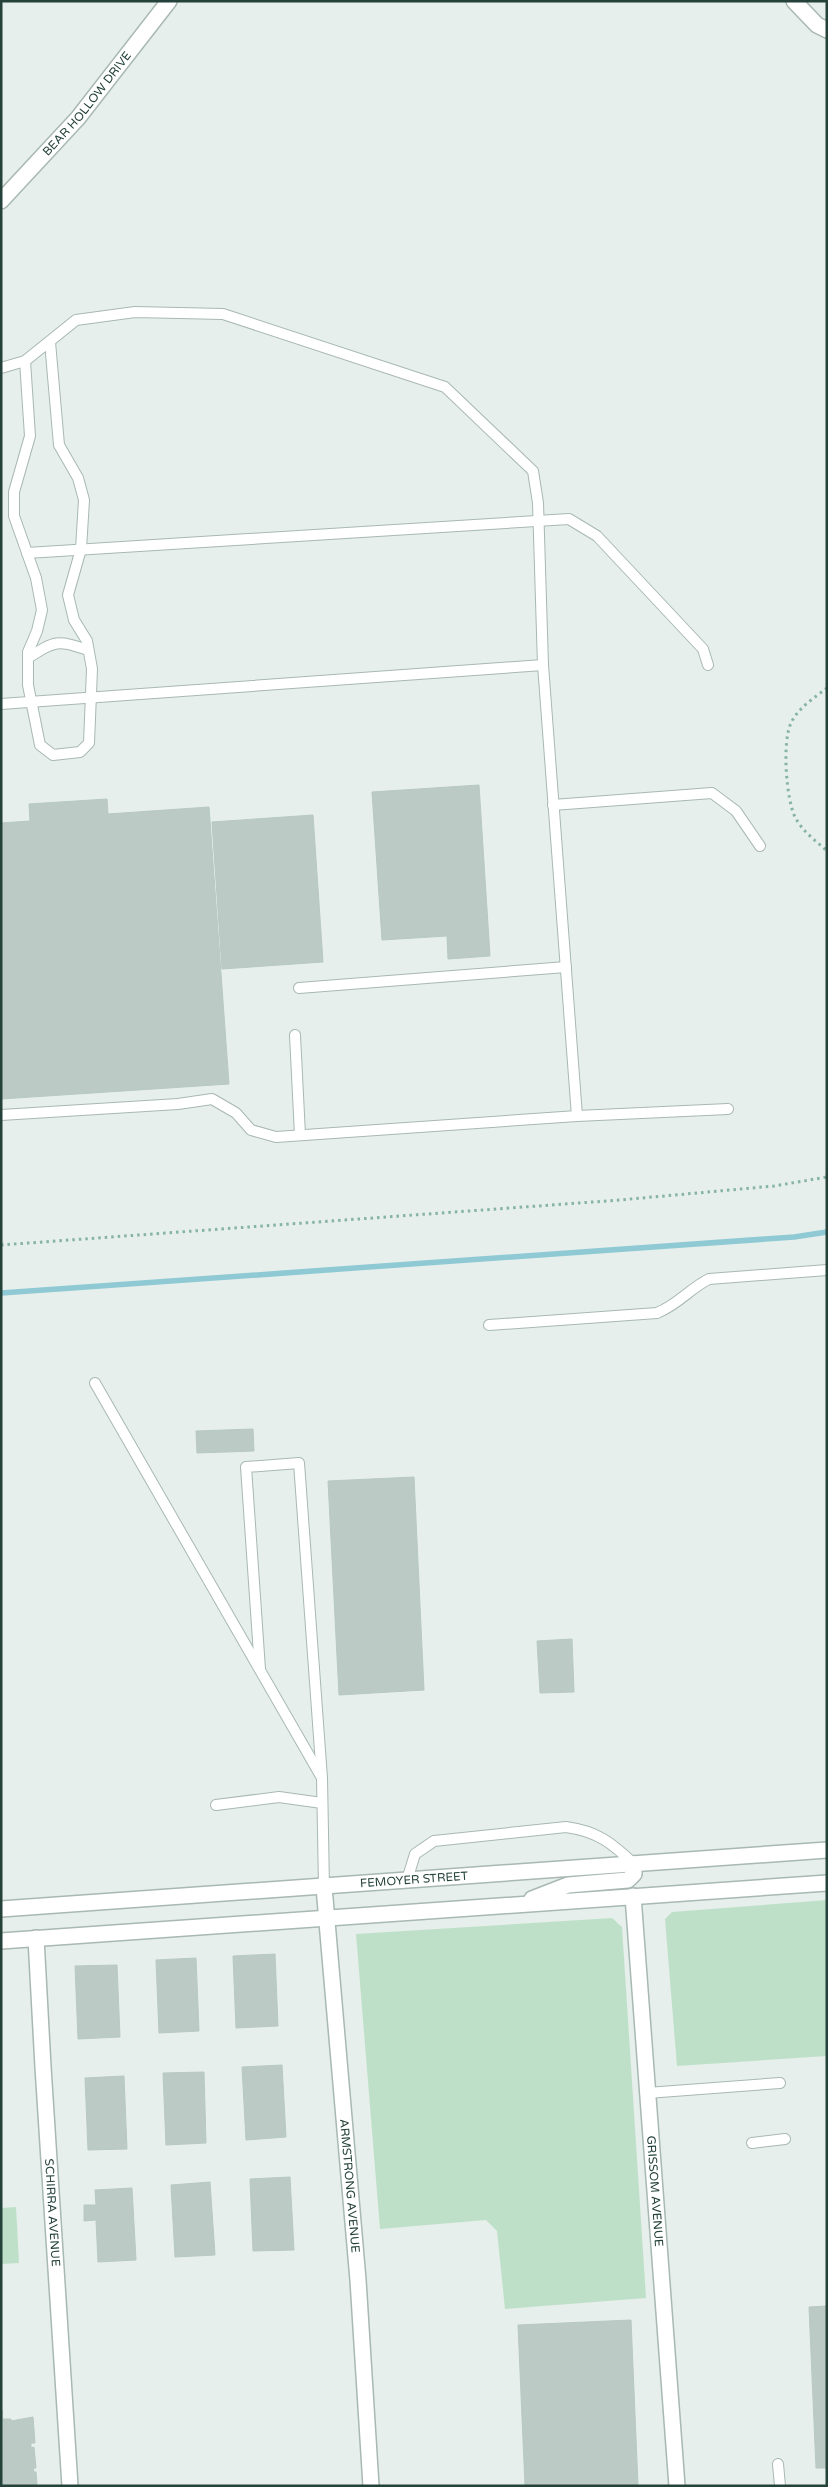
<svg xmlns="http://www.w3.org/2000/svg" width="828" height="2487" viewBox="0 0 828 2487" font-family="'Varela Round',sans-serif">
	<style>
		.green { fill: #bfe0c8 }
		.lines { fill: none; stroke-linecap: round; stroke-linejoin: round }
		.stream { stroke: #8ec9d4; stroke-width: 5.5 }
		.building { fill: #bbcac4; stroke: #b8c9c2 }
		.service-casing { stroke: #a8b8b2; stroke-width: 12 }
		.minor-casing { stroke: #a8b8b2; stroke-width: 18 }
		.tertiary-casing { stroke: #a8b8b2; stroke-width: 18 }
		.path { stroke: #86b3a5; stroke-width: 3; stroke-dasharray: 2.5 4; stroke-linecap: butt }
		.service { stroke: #fff; stroke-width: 10 }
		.minor { stroke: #fff; stroke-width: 15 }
		.tertiary { stroke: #fff; stroke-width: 15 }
		.labels { text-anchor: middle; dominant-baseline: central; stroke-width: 4.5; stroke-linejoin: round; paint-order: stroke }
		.street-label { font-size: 12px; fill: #24423a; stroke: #f7fbf9 }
	</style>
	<rect width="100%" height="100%" fill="#e6efeb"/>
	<g class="green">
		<path d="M 827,1900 L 827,2056 L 677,2066 L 665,1919 L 672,1912 Z"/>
		<path d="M 612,1918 L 622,1927 L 646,2298 L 505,2309 L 497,2231 L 486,2220 L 380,2229 L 356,1934 Z"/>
		<path d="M 16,2207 L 19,2263 L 1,2264 L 1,2208 Z"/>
	</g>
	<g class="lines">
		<path class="stream" d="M 1,1293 L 794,1237 L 827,1232"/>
	</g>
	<g class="building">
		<path d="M 479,785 L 490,956 L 448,959 L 447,936 L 382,940 L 372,792 Z"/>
		<path d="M 107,799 L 108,814 L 209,807 L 229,1084 L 1,1099 L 1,823 L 30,821 L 29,804 Z"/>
		<path d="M 313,815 L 323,962 L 222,969 L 212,822 Z"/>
		<path d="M 253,1429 L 254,1451 L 197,1453 L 196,1431 Z"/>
		<path d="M 414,1477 L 424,1690 L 339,1695 L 328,1481 Z"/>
		<path d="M 572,1639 L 574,1692 L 540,1693 L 537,1641 Z"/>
		<path d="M 275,1954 L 278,2026 L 236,2028 L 233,1956 Z"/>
		<path d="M 196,1958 L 199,2031 L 159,2033 L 156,1960 Z"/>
		<path d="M 117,1965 L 120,2037 L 78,2039 L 75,1966 Z"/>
		<path d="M 282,2065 L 286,2137 L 246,2140 L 242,2067 Z"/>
		<path d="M 204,2072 L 206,2143 L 166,2145 L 163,2073 Z"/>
		<path d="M 124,2076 L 127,2149 L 88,2150 L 85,2078 Z"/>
		<path d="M 290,2177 L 294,2250 L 253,2251 L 250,2179 Z"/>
		<path d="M 210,2182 L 215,2255 L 175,2257 L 171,2185 Z"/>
		<path d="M 132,2188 L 136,2260 L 98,2262 L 96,2220 L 84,2221 L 84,2205 L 96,2205 L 95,2190 Z"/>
		<path d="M 827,2306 L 827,2468 L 816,2468 L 809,2307 Z"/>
		<path d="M 631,2320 L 638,2486 L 525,2486 L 518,2325 Z"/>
		<path d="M 2,2410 L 2,2419 L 11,2419 L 11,2421 L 33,2417 L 35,2443 L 31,2443 L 31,2448 L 34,2447 L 36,2468 L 33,2468 L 34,2472 L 36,2472 L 37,2484 L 34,2486 L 2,2486 Z"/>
	</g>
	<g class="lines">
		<defs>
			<g id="service">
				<path d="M 25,361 L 30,436 L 14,492 L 14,516 L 36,578 L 42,610 L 37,631 L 28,652 L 28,685 L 40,745 L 53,755 L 80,752 L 89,743 L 92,669 L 87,641 L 74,620 L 68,595 L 81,549 L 84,500 L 78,478 L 59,445 L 50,342"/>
				<path d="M 1,368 L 25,361 L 76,320 L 135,312 L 223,314 L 445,387 L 533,471 L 538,503 L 543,665 L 577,1116"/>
				<path d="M 27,553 L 569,519 L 597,536 L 703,649 L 708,665"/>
				<path d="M 28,658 C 56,640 57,640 88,650"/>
				<path d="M 1,704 L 543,665"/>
				<path d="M 553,805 L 712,793 L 736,811 L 760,846"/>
				<path d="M 299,988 L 566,967"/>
				<path d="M 295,1035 L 300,1135"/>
				<path d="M 1,1115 L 178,1104 L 212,1099 L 236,1113 L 251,1130 L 276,1137 L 577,1116 L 728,1109"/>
				<path d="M 489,1325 L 657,1313 C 679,1304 689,1289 709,1279 L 827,1270"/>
				<path d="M 95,1383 L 322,1778 L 324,1887"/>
				<path d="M 260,1669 L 246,1467 L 299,1463 L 322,1778"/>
				<path d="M 216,1805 L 279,1797 L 322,1803"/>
				<path d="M 407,1880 L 415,1854 L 434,1841 L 566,1827 C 597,1831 612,1843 634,1864"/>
				<path d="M 647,2093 L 780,2083"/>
				<path d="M 752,2143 L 785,2139"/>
				<path d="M 778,2464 L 780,2486"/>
			</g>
			<g id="minor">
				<path id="s1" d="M 1,201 L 78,118 L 169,1"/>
				<path id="s2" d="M 324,1887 L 358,2280 L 371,2486"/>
				<path id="s3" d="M 633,1896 L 677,2486"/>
				<path id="s4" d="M 36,1938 L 43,2067 L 70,2486"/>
			</g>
			<g id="tertiary">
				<path d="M 794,1 L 817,25 L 827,30"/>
				<path d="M 532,1899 L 568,1885 L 628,1880 L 634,1874 L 634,1864"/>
				<path id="s5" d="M 1,1909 L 827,1850"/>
				<path d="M 1,1941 L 827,1883"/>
			</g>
		</defs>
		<use href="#service" class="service-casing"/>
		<use href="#minor" class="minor-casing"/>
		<use href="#tertiary" class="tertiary-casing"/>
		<g class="path">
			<path d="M 827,688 C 814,698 798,708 791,723 C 782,742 786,798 795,817 C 802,831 816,841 827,851"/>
			<path d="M 1,1245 L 620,1200 L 774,1186 L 827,1177"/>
		</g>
		<use href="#service" class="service"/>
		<use href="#minor" class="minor"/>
		<use href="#tertiary" class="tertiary"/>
	</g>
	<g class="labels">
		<g class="street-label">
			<text stroke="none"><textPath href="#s1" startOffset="130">BEAR HOLLOW DRIVE</textPath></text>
			<text stroke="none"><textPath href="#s5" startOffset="414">FEMOYER STREET</textPath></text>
			<text stroke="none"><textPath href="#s2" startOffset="300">ARMSTRONG AVENUE</textPath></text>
			<text stroke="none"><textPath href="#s3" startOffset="296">GRISSOM AVENUE</textPath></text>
			<text stroke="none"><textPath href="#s4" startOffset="275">SCHIRRA AVENUE</textPath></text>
		</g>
	</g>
	<rect width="828" height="2487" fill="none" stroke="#24423a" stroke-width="5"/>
</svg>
